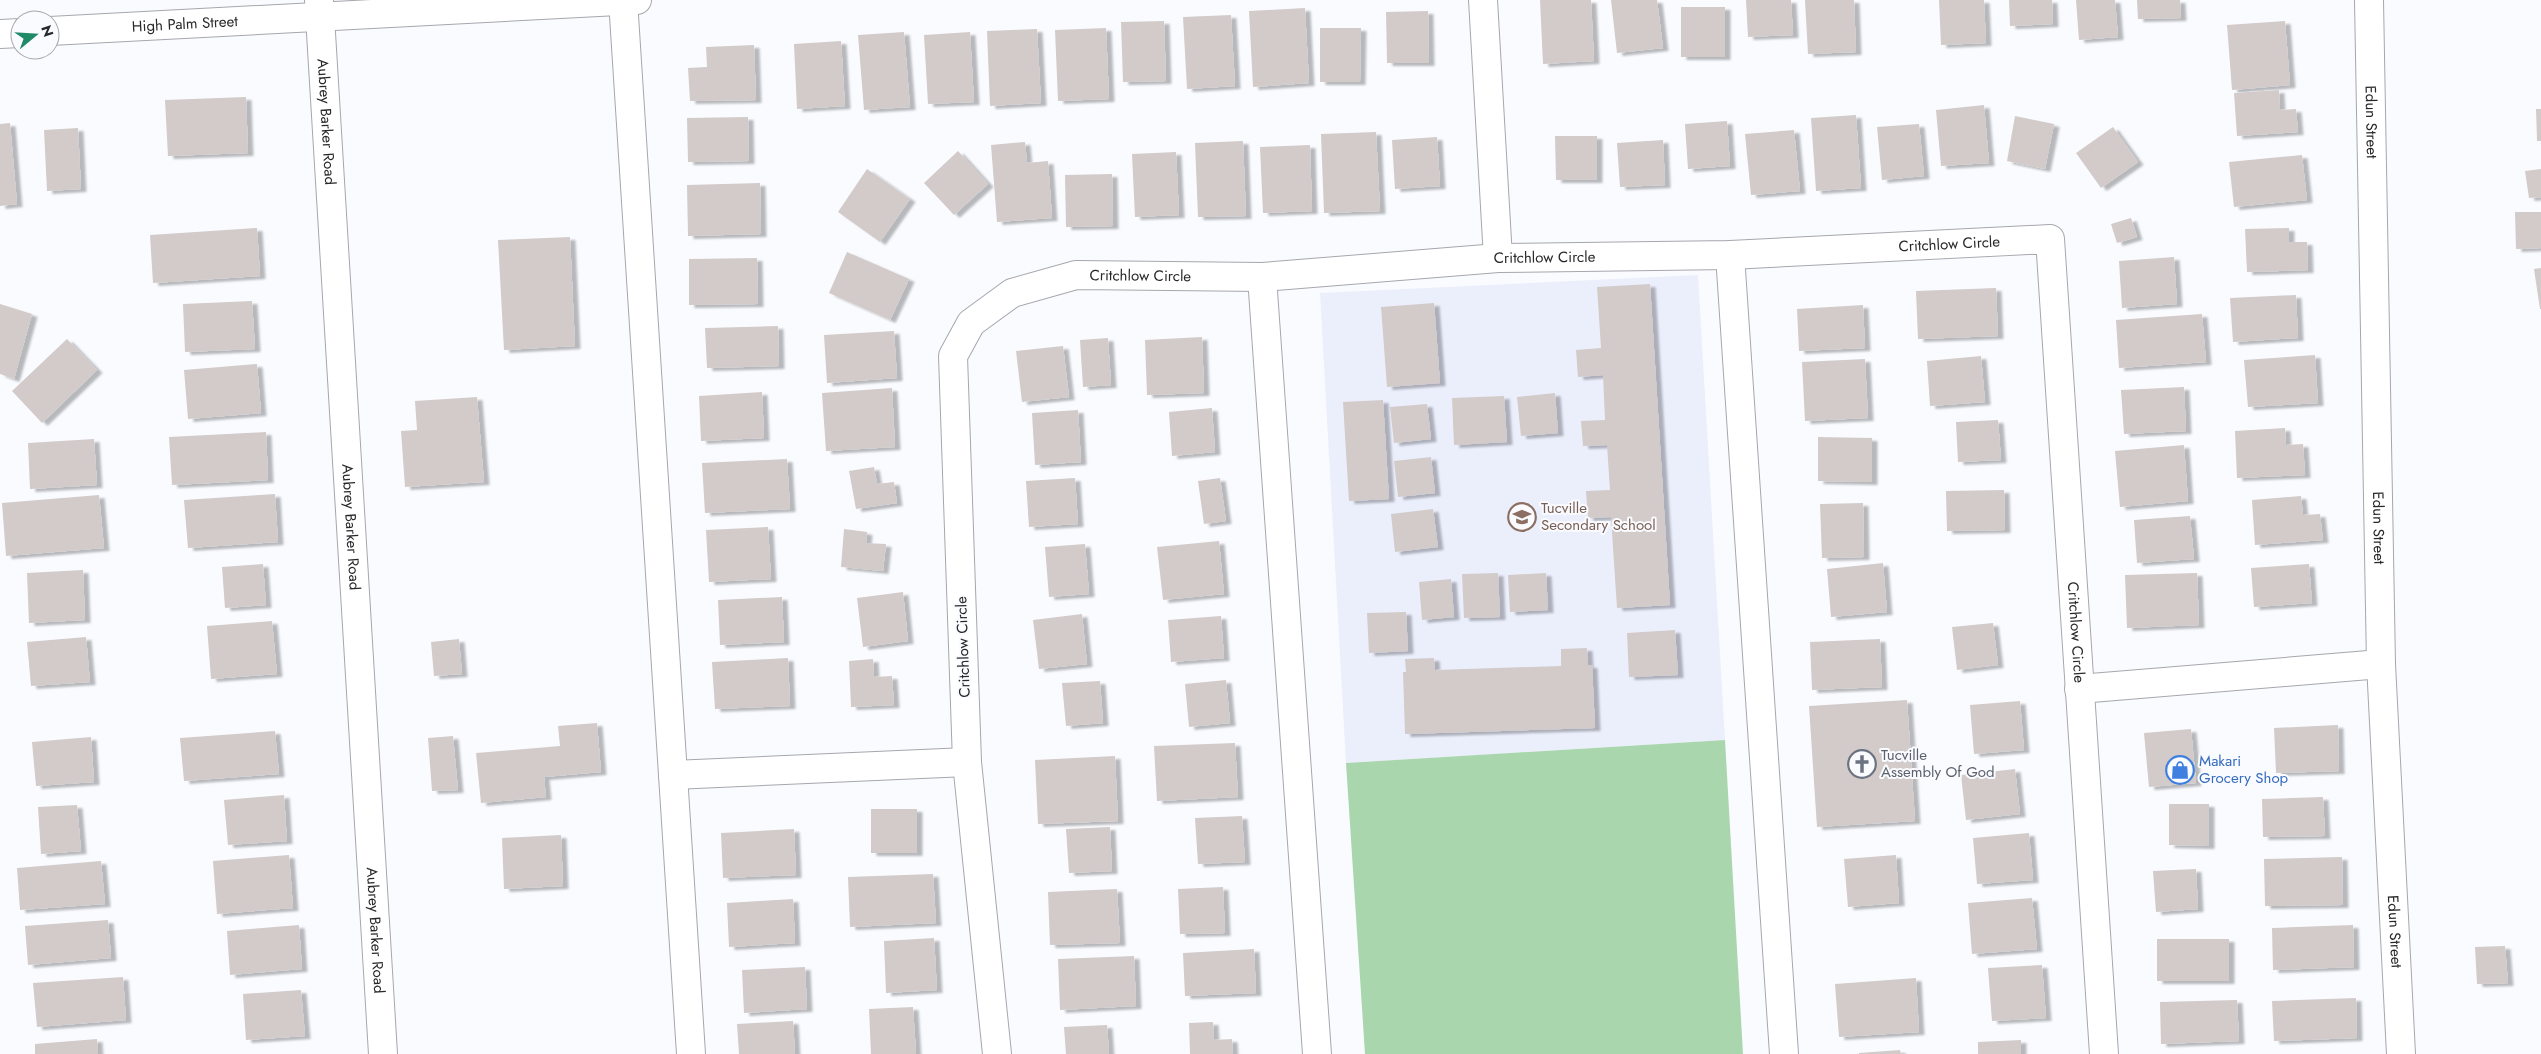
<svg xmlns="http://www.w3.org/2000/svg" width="2541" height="1054" viewBox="0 0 2541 1054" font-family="Jost,sans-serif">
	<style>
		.built { fill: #ebeffc }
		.green { fill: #aad6ae }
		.building { fill: #d2cbca; filter: url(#shadow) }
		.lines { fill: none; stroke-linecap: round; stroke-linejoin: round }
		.minor-casing { stroke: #a6a7ad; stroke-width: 30 }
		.minor { stroke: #fff; stroke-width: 28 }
		.labels { text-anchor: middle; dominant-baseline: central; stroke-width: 4; stroke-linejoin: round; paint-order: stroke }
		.street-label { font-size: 15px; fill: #28282a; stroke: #fafbff }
		.education-label { font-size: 15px; fill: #785e54; stroke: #fafbff; text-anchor: start }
		.worship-label { font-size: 15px; fill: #5b616d; stroke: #fafbff; text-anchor: start }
		.shop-label { font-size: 15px; fill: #366cbe; stroke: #fafbff; text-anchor: start }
	</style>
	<defs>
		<filter id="shadow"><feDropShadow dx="5.5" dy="3" stdDeviation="1" flood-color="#0004"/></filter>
	</defs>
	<rect width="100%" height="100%" fill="#fafbff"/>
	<path class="built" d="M 1698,275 L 1725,740 L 1346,763 L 1320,293 Z"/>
	<path class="green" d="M 1725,740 L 1743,1054 L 1365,1054 L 1346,763 Z"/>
	<g class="building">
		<path d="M 1540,0 L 1591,0 L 1594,61 L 1543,64 Z"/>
		<path d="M 1611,0 L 1657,0 L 1663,48 L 1617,53 Z"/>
		<path d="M 1746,0 L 1791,0 L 1793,35 L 1748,37 Z"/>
		<path d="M 1805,0 L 1854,0 L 1856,52 L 1808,54 Z"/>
		<path d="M 1939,0 L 1984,0 L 1986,43 L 1941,45 Z"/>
		<path d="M 2009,0 L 2052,0 L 2053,24 L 2010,26 Z"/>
		<path d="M 2076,0 L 2115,0 L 2118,37 L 2079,40 Z"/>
		<path d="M 2137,0 L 2180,0 L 2181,18 L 2138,19 Z"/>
		<rect x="1681" y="7" width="44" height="50"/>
		<path d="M 1305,8 L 1309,83 L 1253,87 L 1249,11 Z"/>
		<path d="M 1428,11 L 1429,63 L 1387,63 L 1386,12 Z"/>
		<path d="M 1231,15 L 1235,86 L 1187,89 L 1183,17 Z"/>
		<path d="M 1164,21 L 1166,81 L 1123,82 L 1121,22 Z"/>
		<path d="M 2285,21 L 2290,85 L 2232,90 L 2227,25 Z"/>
		<path d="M 1106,28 L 1109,99 L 1058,101 L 1055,30 Z"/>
		<path d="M 1320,28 L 1361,28 L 1360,82 L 1320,82 Z"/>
		<path d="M 1037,29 L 1041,103 L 990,106 L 987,31 Z"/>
		<path d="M 904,32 L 910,107 L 864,110 L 858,35 Z"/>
		<path d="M 970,32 L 974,102 L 928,104 L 924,35 Z"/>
		<path d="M 841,41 L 845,106 L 797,109 L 794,44 Z"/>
		<path d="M 754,45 L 756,100 L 690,101 L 688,68 L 707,67 L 706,47 Z"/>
		<path d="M 2279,90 L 2280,110 L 2296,109 L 2298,132 L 2237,136 L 2234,93 Z"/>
		<path d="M 246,97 L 248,153 L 168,156 L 165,100 Z"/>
		<path d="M 1984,105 L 1989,163 L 1941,166 L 1936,110 Z"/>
		<path d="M 2536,109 L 2541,109 L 2541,141 L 2537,141 Z"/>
		<path d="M 1856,115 L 1861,188 L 1816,191 L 1811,118 Z"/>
		<path d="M 2015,116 L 2054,124 L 2045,169 L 2007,161 Z"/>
		<path d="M 748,117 L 749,161 L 688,162 L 687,118 Z"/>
		<path d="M 1727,121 L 1730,166 L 1688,169 L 1685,124 Z"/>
		<path d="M 10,123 L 17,204 L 0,206 L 0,124 Z"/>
		<path d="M 1919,124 L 1924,176 L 1882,180 L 1877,127 Z"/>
		<path d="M 2113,127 L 2138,162 L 2101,188 L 2076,153 Z"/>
		<path d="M 78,128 L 81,189 L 47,191 L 44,130 Z"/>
		<path d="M 1794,130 L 1800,191 L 1751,195 L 1745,134 Z"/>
		<path d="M 1376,132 L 1380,211 L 1324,213 L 1321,134 Z"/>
		<path d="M 1555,136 L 1597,136 L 1597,180 L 1556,180 Z"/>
		<path d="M 1437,137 L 1440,186 L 1395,189 L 1392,140 Z"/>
		<path d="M 1663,140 L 1665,185 L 1620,187 L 1617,143 Z"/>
		<path d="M 1243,141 L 1246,216 L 1198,217 L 1195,143 Z"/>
		<path d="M 1025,142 L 1027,163 L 1048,161 L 1052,218 L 997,222 L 991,145 Z"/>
		<path d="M 1310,145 L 1312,211 L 1263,213 L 1260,147 Z"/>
		<path d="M 958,151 L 988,184 L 954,215 L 924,183 Z"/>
		<path d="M 1176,152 L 1179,215 L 1135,217 L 1132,154 Z"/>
		<path d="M 2302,155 L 2307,200 L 2234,207 L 2229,162 Z"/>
		<path d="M 867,169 L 910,199 L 880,242 L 838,212 Z"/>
		<path d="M 2541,169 L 2541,197 L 2529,198 L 2525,171 Z"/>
		<path d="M 1112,174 L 1113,226 L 1066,227 L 1065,175 Z"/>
		<path d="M 760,183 L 761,234 L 688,236 L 687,185 Z"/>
		<path d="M 2515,212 L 2541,212 L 2541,248 L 2516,249 Z"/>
		<path d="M 2131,218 L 2137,237 L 2117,243 L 2111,224 Z"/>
		<path d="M 257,228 L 260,276 L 153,283 L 150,235 Z"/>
		<path d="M 2289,228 L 2289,242 L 2307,242 L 2308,270 L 2247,272 L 2245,229 Z"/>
		<path d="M 570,237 L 575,346 L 504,350 L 498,240 Z"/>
		<path d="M 847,252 L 909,279 L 890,320 L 829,293 Z"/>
		<path d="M 2174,257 L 2177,304 L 2122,308 L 2119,261 Z"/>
		<path d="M 757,258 L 758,304 L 689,305 L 689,259 Z"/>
		<path d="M 2541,268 L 2541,309 L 2540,309 L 2534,269 Z"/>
		<path d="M 1650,284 L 1670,605 L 1617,608 L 1611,517 L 1588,518 L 1586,491 L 1610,490 L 1607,445 L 1583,446 L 1581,421 L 1605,420 L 1603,375 L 1578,377 L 1576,350 L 1601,348 L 1597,287 Z"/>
		<path d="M 1996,288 L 1998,336 L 1918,339 L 1916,291 Z"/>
		<path d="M 2296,295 L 2298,338 L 2233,342 L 2230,298 Z"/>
		<path d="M 252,301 L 255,349 L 185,352 L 183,304 Z"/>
		<path d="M 1434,303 L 1440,383 L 1387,387 L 1381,307 Z"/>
		<path d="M 0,304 L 32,314 L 14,379 L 0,374 Z"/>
		<path d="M 1863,305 L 1865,348 L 1799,351 L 1797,309 Z"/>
		<path d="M 2202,314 L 2206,362 L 2119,368 L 2116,320 Z"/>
		<path d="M 778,326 L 779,366 L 707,368 L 705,328 Z"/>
		<path d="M 894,331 L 897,378 L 827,383 L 824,335 Z"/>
		<path d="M 1202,337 L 1204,393 L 1147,395 L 1145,340 Z"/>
		<path d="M 1108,338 L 1111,385 L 1083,387 L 1080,340 Z"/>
		<path d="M 67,339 L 97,370 L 42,423 L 12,391 Z"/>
		<path d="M 1063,346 L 1069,397 L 1022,402 L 1016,351 Z"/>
		<path d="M 2315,355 L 2318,403 L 2248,407 L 2244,360 Z"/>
		<path d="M 1981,356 L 1985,402 L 1930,406 L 1927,361 Z"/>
		<path d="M 1865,359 L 1868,418 L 1805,421 L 1802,362 Z"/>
		<path d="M 257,364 L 261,413 L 188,419 L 184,370 Z"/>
		<path d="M 2184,387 L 2186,431 L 2124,434 L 2121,390 Z"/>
		<path d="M 892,388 L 895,447 L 826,451 L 822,393 Z"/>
		<path d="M 762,392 L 764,438 L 701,441 L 699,396 Z"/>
		<path d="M 1555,393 L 1558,433 L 1521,436 L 1517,397 Z"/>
		<path d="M 1504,396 L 1507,442 L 1454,445 L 1452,398 Z"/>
		<path d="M 477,397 L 484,482 L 405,487 L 401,431 L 417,430 L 415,401 Z"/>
		<path d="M 1383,400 L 1389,499 L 1349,501 L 1343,402 Z"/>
		<path d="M 1427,404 L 1431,439 L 1394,443 L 1390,407 Z"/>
		<path d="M 1212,408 L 1215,452 L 1172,456 L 1169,412 Z"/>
		<path d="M 1078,410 L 1081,462 L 1035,465 L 1032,413 Z"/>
		<path d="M 1998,420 L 2001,460 L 1958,462 L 1956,422 Z"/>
		<path d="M 2285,428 L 2286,445 L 2303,444 L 2305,475 L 2237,478 L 2235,431 Z"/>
		<path d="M 266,432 L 268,480 L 172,485 L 169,437 Z"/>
		<path d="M 1818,437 L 1872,438 L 1872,482 L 1818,481 Z"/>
		<path d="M 94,439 L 97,485 L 30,489 L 28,443 Z"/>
		<path d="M 2184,445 L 2188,501 L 2120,507 L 2115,451 Z"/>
		<path d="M 1431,457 L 1435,493 L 1398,497 L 1394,461 Z"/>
		<path d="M 787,459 L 790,509 L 705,513 L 702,463 Z"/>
		<path d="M 874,467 L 877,484 L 894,482 L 897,503 L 856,509 L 849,471 Z"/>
		<path d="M 1075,478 L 1078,524 L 1029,527 L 1026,481 Z"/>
		<path d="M 1220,478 L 1226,521 L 1204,524 L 1198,481 Z"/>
		<path d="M 2004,490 L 2005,530 L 1947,531 L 1946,491 Z"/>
		<path d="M 275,494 L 278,542 L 188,548 L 184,500 Z"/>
		<path d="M 99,495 L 104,548 L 6,556 L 2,503 Z"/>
		<path d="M 2301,496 L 2303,515 L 2320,514 L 2323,540 L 2255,545 L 2252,500 Z"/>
		<path d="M 1863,503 L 1864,557 L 1822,558 L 1820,504 Z"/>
		<path d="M 1433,509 L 1438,547 L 1395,552 L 1391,514 Z"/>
		<path d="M 2190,516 L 2194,559 L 2137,563 L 2134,520 Z"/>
		<path d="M 768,527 L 771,579 L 709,582 L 706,530 Z"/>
		<path d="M 844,529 L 867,532 L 866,543 L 886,544 L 883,571 L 841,567 Z"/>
		<path d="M 1219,541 L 1224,594 L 1163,600 L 1157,547 Z"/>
		<path d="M 1085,544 L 1089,594 L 1049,597 L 1045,547 Z"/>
		<path d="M 1883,563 L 1887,612 L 1831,617 L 1827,569 Z"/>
		<path d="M 263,564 L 266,605 L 225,608 L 222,567 Z"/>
		<path d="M 2309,564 L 2312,603 L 2254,607 L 2251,568 Z"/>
		<path d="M 83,570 L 85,620 L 29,623 L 27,573 Z"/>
		<path d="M 1498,573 L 1500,617 L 1464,618 L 1462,574 Z"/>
		<path d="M 1546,573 L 1548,610 L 1510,612 L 1508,575 Z"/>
		<path d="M 2197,573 L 2199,625 L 2127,628 L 2125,575 Z"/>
		<path d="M 1451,579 L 1454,617 L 1422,620 L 1419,582 Z"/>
		<path d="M 903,592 L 908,641 L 863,647 L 857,598 Z"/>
		<path d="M 782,597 L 784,642 L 720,645 L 718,600 Z"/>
		<path d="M 1406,612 L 1408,651 L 1369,653 L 1367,613 Z"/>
		<path d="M 1082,614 L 1087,664 L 1039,669 L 1033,620 Z"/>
		<path d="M 1221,616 L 1224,658 L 1171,662 L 1168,620 Z"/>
		<path d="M 272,621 L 277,674 L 211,679 L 207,626 Z"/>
		<path d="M 1993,623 L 1998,665 L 1957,670 L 1952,627 Z"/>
		<path d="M 1675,630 L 1678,675 L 1629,677 L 1627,633 Z"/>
		<path d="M 86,637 L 90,682 L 31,686 L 27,642 Z"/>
		<path d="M 459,639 L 462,674 L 434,676 L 431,642 Z"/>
		<path d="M 1880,639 L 1882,687 L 1812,690 L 1810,642 Z"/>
		<path d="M 1587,648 L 1588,665 L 1592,665 L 1595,728 L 1405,734 L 1403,672 L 1406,672 L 1405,659 L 1434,658 L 1435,670 L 1561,666 L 1561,649 Z"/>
		<path d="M 788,658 L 790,706 L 715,709 L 712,662 Z"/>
		<path d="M 873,659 L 874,677 L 892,676 L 894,705 L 851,707 L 849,661 Z"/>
		<path d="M 1226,680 L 1230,723 L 1189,727 L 1185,684 Z"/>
		<path d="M 1100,681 L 1103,723 L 1066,726 L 1062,683 Z"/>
		<path d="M 1907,700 L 1915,821 L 1817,827 L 1809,706 Z"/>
		<path d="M 2020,701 L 2024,750 L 1974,754 L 1970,705 Z"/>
		<path d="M 597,723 L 601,772 L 544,777 L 546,797 L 481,803 L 476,753 L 560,746 L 558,726 Z"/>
		<path d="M 2338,725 L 2339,771 L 2276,773 L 2274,728 Z"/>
		<path d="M 2191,729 L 2196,783 L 2149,787 L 2144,733 Z"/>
		<path d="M 275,731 L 279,774 L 184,781 L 180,738 Z"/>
		<path d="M 453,736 L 458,790 L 432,791 L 428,738 Z"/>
		<path d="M 91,737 L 94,782 L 36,786 L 32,742 Z"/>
		<path d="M 1235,743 L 1238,797 L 1157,801 L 1154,746 Z"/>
		<path d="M 1115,756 L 1118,821 L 1038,824 L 1035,760 Z"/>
		<path d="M 2015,769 L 2020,814 L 1966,820 L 1961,775 Z"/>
		<path d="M 284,795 L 287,841 L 228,845 L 224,800 Z"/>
		<path d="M 2323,797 L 2325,836 L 2263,837 L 2262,799 Z"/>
		<path d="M 2169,804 L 2209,804 L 2209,846 L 2169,845 Z"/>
		<path d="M 77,805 L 81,851 L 41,854 L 38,807 Z"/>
		<rect x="871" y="809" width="46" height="44"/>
		<path d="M 1242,816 L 1245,862 L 1198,864 L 1195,818 Z"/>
		<path d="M 1110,827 L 1112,871 L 1069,873 L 1066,829 Z"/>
		<path d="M 794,829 L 796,875 L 723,878 L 721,833 Z"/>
		<path d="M 2029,833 L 2033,880 L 1977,884 L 1973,838 Z"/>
		<path d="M 561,835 L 563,886 L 504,889 L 502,838 Z"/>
		<path d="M 289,855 L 293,908 L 217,914 L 213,861 Z"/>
		<path d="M 1896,855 L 1899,903 L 1848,907 L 1844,859 Z"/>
		<path d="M 2342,857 L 2343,905 L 2265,906 L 2264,859 Z"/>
		<path d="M 101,861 L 105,904 L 20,910 L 17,868 Z"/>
		<path d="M 2196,869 L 2198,909 L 2156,912 L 2153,871 Z"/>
		<path d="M 933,874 L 936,923 L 850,927 L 848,877 Z"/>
		<path d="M 1223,887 L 1225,933 L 1180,934 L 1178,889 Z"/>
		<path d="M 1117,889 L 1120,943 L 1050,945 L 1048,892 Z"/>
		<path d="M 2032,898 L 2037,949 L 1972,954 L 1968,903 Z"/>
		<path d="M 793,899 L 795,943 L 729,947 L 727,903 Z"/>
		<path d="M 108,920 L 111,958 L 28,965 L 25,926 Z"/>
		<path d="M 299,925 L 302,969 L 230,975 L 227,931 Z"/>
		<path d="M 2353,925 L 2354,967 L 2273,970 L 2272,928 Z"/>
		<path d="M 934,938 L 937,990 L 886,993 L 884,941 Z"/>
		<rect x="2157" y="939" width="72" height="42"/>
		<path d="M 2505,946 L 2508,983 L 2477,984 L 2475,947 Z"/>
		<path d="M 1254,949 L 1256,993 L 1185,996 L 1183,953 Z"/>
		<path d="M 1134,956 L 1136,1006 L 1060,1010 L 1058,959 Z"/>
		<path d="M 2042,965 L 2046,1018 L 1992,1021 L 1988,968 Z"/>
		<path d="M 805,967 L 807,1009 L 744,1013 L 742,970 Z"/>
		<path d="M 123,977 L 126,1020 L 37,1027 L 33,983 Z"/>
		<path d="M 1916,978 L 1919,1032 L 1839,1037 L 1835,984 Z"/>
		<path d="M 301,990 L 305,1036 L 246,1040 L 243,994 Z"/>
		<path d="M 2356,998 L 2357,1038 L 2274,1041 L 2272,1001 Z"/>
		<path d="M 2237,1000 L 2239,1041 L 2161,1044 L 2160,1002 Z"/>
		<path d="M 913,1007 L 916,1054 L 871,1054 L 869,1009 Z"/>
		<path d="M 793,1021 L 795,1054 L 739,1054 L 737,1024 Z"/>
		<path d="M 1213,1022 L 1214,1040 L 1232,1039 L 1233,1054 L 1190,1054 L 1189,1023 Z"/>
		<path d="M 1107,1025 L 1109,1054 L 1066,1054 L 1064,1027 Z"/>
		<path d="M 97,1039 L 98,1054 L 35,1054 L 35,1044 Z"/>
		<path d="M 2021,1040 L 2021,1054 L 1978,1054 L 1978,1042 Z"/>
		<path d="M 1900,1050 L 1901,1054 L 1859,1054 L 1859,1053 Z"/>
	</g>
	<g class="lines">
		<defs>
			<g id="minor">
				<path id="s1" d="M 319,0 L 383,1054"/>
				<path d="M 623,0 L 691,1054"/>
				<path d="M 1483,0 L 1498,258"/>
				<path id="s2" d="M 2369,0 L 2381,664 L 2401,1054"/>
				<path id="s3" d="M 50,31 L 637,0"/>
				<path d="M 0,34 L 20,33"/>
				<path d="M 1730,255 L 1784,1054"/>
				<path d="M 1262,277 L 1317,1054"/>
				<path d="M 2079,689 L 2381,664"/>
				<path d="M 673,775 L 967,762"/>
				<path id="s4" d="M 997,1054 L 967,762 L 953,356 L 971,323 L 1012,293 L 1076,275 L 1262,277 L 1498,258 L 1730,255 L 2050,239 L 2104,1054"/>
			</g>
		</defs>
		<use href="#minor" class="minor-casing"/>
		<use href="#minor" class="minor"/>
	</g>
	<defs>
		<symbol id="school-ring" viewBox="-11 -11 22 22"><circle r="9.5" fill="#fafbff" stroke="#8d6e63" stroke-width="1.5"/><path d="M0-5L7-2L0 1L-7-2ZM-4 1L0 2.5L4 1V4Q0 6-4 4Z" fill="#8d6e63"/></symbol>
		<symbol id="church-ring" viewBox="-11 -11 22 22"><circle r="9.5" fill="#fafbff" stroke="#6b7280" stroke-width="1.5"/><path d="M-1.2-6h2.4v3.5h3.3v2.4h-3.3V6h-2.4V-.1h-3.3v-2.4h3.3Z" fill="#6b7280"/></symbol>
		<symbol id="shop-ring" viewBox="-11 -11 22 22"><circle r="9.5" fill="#fafbff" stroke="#3f7fe0" stroke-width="1.5"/><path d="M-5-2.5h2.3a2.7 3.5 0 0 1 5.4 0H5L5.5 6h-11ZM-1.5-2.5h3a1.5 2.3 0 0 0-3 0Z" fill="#3f7fe0"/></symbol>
	</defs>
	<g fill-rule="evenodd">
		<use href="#school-ring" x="1506" y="501" width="32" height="32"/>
		<use href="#church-ring" x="1846" y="748" width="32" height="32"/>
		<use href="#shop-ring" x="2164" y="754" width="32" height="32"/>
	</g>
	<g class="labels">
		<g class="street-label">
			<text stroke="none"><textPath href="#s3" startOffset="135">High Palm Street</textPath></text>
			<text stroke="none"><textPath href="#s2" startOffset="122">Edun Street</textPath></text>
			<text stroke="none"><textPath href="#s1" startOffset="122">Aubrey Barker Road</textPath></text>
			<text stroke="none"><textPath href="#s4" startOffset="1729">Critchlow Circle</textPath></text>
			<text stroke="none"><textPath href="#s4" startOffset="1324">Critchlow Circle</textPath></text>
			<text stroke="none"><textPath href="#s4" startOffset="919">Critchlow Circle</textPath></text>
			<text stroke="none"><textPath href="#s1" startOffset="528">Aubrey Barker Road</textPath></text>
			<text stroke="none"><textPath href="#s2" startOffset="528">Edun Street</textPath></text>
			<text stroke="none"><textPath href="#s4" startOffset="2224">Critchlow Circle</textPath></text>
			<text transform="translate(963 647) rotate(-92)">Critchlow Circle</text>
			<text stroke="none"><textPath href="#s1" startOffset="932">Aubrey Barker Road</textPath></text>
			<text stroke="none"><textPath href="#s2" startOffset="932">Edun Street</textPath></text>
		</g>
		<g class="education-label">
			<text x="1541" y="508">Tucville<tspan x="1541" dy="17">Secondary School</tspan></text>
		</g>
		<g class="worship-label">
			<text x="1881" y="755">Tucville<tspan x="1881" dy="17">Assembly Of God</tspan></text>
		</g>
		<g class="shop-label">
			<text x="2199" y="761">Makari<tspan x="2199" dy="17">Grocery Shop</tspan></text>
		</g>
	</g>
	<g transform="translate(35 35) rotate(72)"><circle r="24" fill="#fafbff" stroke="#a6a7aa"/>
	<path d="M0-4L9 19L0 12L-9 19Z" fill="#208966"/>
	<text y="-8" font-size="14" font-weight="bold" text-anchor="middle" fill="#28282a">N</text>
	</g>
</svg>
